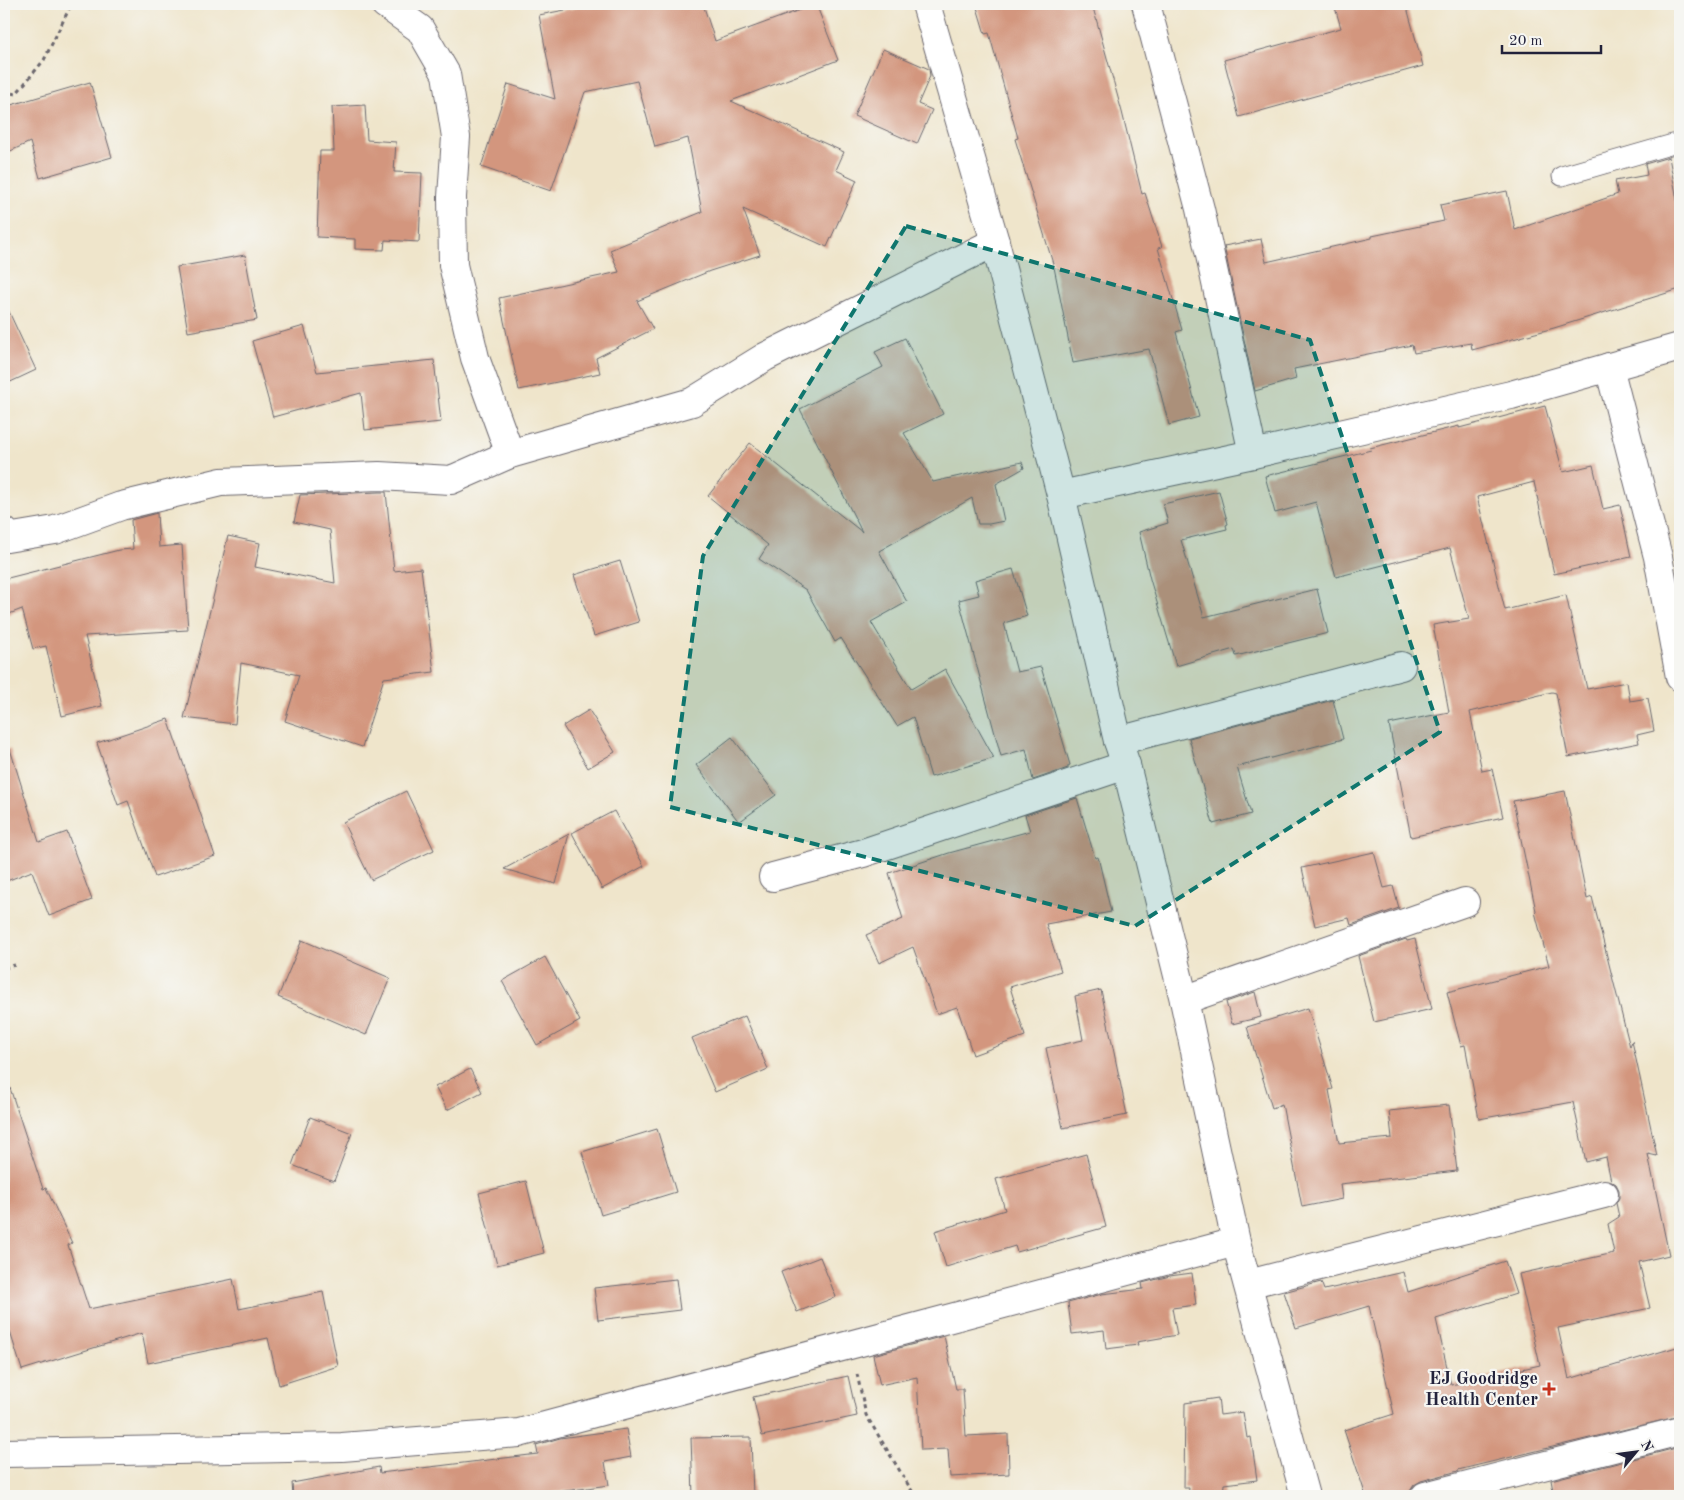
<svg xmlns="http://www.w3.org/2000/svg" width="1684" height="1500" viewBox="0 0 1684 1500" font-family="'Old Standard TT',serif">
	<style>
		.building { fill: #d3967e }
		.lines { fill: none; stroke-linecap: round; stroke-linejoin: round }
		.lane-casing { stroke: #6a666d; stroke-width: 21 }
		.street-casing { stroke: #6a666d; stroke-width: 30 }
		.secondary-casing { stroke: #6a666d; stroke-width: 30 }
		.path { stroke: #6a666d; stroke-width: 3; stroke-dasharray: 4 4; stroke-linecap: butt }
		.lane { stroke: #fff; stroke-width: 19 }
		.street { stroke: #fff; stroke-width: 28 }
		.secondary { stroke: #fff; stroke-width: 28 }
		.marked { fill: #0f766e; fill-opacity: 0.2; stroke: #0f766e; stroke-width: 4; stroke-dasharray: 10 6; stroke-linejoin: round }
		.poi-dot { fill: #c8321e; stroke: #f6f6f2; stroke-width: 2 }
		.labels { text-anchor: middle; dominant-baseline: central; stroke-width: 4.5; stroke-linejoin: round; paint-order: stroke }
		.poi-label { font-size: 18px; font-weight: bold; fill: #22223b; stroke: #f6f6f2; text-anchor: end }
	</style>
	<rect width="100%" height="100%" fill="#f6f6f2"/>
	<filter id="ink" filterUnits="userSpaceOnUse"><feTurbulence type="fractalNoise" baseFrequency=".02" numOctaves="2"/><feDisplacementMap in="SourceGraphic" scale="10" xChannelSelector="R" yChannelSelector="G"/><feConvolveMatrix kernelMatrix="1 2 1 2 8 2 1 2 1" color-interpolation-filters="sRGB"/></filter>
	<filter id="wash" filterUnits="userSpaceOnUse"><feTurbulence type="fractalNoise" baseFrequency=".0096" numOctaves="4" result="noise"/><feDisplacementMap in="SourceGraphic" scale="20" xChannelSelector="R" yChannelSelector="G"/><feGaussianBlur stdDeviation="1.12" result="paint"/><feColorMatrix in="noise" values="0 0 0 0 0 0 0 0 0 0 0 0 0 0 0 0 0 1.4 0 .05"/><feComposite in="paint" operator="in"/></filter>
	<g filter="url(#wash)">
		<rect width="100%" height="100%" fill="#efe5cb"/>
		<g id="blocks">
			<g class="building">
				<path d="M 596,4 L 703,4 L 715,41 L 816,4 L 838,60 L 731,101 L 844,152 L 836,170 L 857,180 L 827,247 L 743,209 L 760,255 L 710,271 L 637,301 L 653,329 L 596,358 L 600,373 L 519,390 L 499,298 L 619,272 L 610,250 L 702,212 L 688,138 L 655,147 L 637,81 L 585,92 L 551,191 L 481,167 L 508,84 L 555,99 L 539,15 Z"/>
				<path d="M 976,4 L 1092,4 L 1122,112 L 1142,194 L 1145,193 L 1162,247 L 1158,248 L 1182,330 L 1176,332 L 1199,417 L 1169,425 L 1149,349 L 1073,363 L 1054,267 L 1015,139 L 1018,138 L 989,33 L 985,34 Z"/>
				<path d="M 1334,4 L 1406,4 L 1423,66 L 1239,117 L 1224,60 L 1341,28 Z"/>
				<path d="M 883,49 L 929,69 L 930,76 L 918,104 L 932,110 L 917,144 L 854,116 Z"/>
				<path d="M 90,82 L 112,157 L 40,178 L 30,142 L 4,154 L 4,107 Z"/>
				<path d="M 365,105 L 367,140 L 396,142 L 394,172 L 422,173 L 419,242 L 385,240 L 384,250 L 355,249 L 355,239 L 317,237 L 320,151 L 334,151 L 332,107 Z"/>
				<path d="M 1669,157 L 1680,216 L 1680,289 L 1554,328 L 1472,350 L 1471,343 L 1414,353 L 1412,345 L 1294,369 L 1296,379 L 1255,391 L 1224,246 L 1261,239 L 1266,262 L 1372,238 L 1372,236 L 1444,221 L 1440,205 L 1507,191 L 1515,230 L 1618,194 L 1615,181 L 1647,175 L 1645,164 Z"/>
				<path d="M 245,255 L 257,320 L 188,332 L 177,267 Z"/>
				<path d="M 4,301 L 36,370 L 4,385 Z"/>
				<path d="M 304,326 L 317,372 L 434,360 L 441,422 L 365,430 L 361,393 L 273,417 L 252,341 Z"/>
				<path d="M 905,338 L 943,414 L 904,433 L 933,482 L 1022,462 L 1024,468 L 996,484 L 1004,521 L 989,524 L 978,524 L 972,498 L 879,551 L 907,602 L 871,622 L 911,689 L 945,669 L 994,758 L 931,777 L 913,717 L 897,726 L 841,638 L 835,642 L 806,590 L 759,559 L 768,545 L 708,496 L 750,443 L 862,532 L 800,409 L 883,367 L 875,352 Z"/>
				<path d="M 1545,406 L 1563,472 L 1593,465 L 1603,509 L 1620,505 L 1631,557 L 1554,574 L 1534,482 L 1477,497 L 1505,610 L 1566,595 L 1587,689 L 1627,682 L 1630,701 L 1648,698 L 1654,731 L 1637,735 L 1639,743 L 1568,757 L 1556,693 L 1552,692 L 1470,712 L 1482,771 L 1492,769 L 1503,817 L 1411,837 L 1389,724 L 1449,712 L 1433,625 L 1469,619 L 1450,548 L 1336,577 L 1316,502 L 1275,513 L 1265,476 L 1371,450 L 1370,448 L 1459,426 L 1459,428 Z"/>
				<path d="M 1219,491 L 1228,524 L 1226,525 L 1227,529 L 1181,540 L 1204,617 L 1317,589 L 1328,633 L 1236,656 L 1234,649 L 1176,666 L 1150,579 L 1139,532 L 1168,523 L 1163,504 Z"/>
				<path d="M 379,492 L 386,492 L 394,571 L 421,568 L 434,672 L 384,678 L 362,747 L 285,721 L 299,675 L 241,663 L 235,724 L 184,718 L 228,536 L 260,543 L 255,567 L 335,583 L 330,530 L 294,522 L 300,495 Z"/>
				<path d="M 157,513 L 159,547 L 182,545 L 188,630 L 85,636 L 102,706 L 62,716 L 46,646 L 33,649 L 22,609 L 4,616 L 4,579 L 119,550 L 133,549 L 131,520 Z"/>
				<path d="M 620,561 L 639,622 L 594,636 L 574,575 Z"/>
				<path d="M 1013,569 L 1027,616 L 1004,623 L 1017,672 L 1041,667 L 1070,765 L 1068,766 L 1068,768 L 1033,780 L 1026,749 L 1001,756 L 959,600 L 979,595 L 975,580 Z"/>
				<path d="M 1333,700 L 1343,739 L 1237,767 L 1251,814 L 1213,824 L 1189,738 Z"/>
				<path d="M 589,710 L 615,752 L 588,768 L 563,726 Z"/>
				<path d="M 168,719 L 215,856 L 155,877 L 128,801 L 118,805 L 97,743 Z"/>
				<path d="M 732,737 L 776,795 L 739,822 L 696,765 Z"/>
				<path d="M 10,749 L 39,842 L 67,832 L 92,900 L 49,916 L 32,871 L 4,882 L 4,750 Z"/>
				<path d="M 406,791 L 434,850 L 371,880 L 343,822 Z"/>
				<path d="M 1565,791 L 1587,899 L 1592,897 L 1630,1047 L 1632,1041 L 1657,1156 L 1648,1154 L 1669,1255 L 1639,1262 L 1650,1308 L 1558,1328 L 1569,1379 L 1680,1346 L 1680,1416 L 1458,1470 L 1458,1471 L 1421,1481 L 1414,1485 L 1410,1491 L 1410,1496 L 1366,1496 L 1344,1430 L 1394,1414 L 1369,1306 L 1296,1328 L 1284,1292 L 1321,1282 L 1324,1290 L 1403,1272 L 1408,1292 L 1505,1261 L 1516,1294 L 1436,1319 L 1451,1385 L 1540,1365 L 1519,1274 L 1614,1253 L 1608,1224 L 1619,1217 L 1616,1203 L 1619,1198 L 1619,1190 L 1616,1184 L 1611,1181 L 1606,1157 L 1586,1162 L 1573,1102 L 1479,1119 L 1465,1045 L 1461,1046 L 1447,992 L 1549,966 L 1535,912 L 1536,911 L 1513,801 Z"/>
				<path d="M 1077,798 L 1095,858 L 1098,857 L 1111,912 L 1046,924 L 1061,971 L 1010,987 L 1025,1036 L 973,1055 L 957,1007 L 937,1014 L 913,947 L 879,963 L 866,935 L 903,919 L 889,873 L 949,853 L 1030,831 L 1025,815 Z"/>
				<path d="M 614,811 L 644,866 L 602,889 L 572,833 Z"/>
				<path d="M 569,834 L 556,884 L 504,869 Z"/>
				<path d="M 1374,852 L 1384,888 L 1393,886 L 1399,908 L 1351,925 L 1349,918 L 1315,926 L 1302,868 Z"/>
				<path d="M 1406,939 L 1407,941 L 1415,939 L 1432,1009 L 1374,1022 L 1358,956 Z"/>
				<path d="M 302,940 L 390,978 L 366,1035 L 278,997 Z"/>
				<path d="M 545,957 L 580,1021 L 537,1045 L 502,981 Z"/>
				<path d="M 1101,990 L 1127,1115 L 1063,1128 L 1046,1048 L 1083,1040 L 1075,996 Z"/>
				<path d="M 1255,992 L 1261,1017 L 1232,1024 L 1226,1002 Z"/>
				<path d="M 1308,1008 L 1333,1089 L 1329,1090 L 1339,1143 L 1392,1138 L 1389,1111 L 1449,1105 L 1457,1171 L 1340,1184 L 1342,1199 L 1302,1207 L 1282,1104 L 1272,1108 L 1247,1027 Z"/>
				<path d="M 745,1016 L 768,1069 L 715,1092 L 692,1038 Z"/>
				<path d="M 470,1069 L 482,1092 L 447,1110 L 435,1087 Z"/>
				<path d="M 9,1085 L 43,1189 L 46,1188 L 72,1243 L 68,1245 L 89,1309 L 233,1279 L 239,1309 L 323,1292 L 338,1366 L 279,1385 L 268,1338 L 148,1363 L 142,1333 L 22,1370 L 4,1313 L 4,1086 Z"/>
				<path d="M 310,1117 L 352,1133 L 334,1181 L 292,1165 Z"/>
				<path d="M 657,1129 L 676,1192 L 601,1215 L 582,1152 Z"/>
				<path d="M 1086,1154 L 1106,1227 L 1017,1252 L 1015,1246 L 946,1267 L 935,1231 L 1005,1210 L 996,1179 Z"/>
				<path d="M 526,1181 L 544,1253 L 497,1265 L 479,1193 Z"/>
				<path d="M 820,1257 L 836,1297 L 797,1312 L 781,1272 Z"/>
				<path d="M 1192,1273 L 1196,1305 L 1172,1308 L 1177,1335 L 1137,1342 L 1138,1345 L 1106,1349 L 1104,1330 L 1072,1334 L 1068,1303 L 1102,1294 L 1143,1289 L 1142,1283 L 1170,1276 Z"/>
				<path d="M 676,1279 L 680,1310 L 598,1320 L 594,1288 Z"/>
				<path d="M 944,1336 L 956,1389 L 963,1389 L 966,1436 L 1008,1434 L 1009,1474 L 950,1477 L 948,1449 L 921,1450 L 917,1377 L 880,1385 L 873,1355 Z"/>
				<path d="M 848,1376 L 857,1416 L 762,1436 L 753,1397 Z"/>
				<path d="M 1218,1398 L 1220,1415 L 1243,1412 L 1247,1438 L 1251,1437 L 1257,1480 L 1224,1484 L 1223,1496 L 1188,1496 L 1189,1488 L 1184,1488 L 1185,1403 Z"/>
				<path d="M 626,1429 L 631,1457 L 605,1462 L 609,1485 L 528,1496 L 293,1496 L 292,1483 L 379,1467 L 380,1473 L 538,1454 L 536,1445 L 560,1438 Z"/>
				<path d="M 751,1437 L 753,1496 L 693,1496 L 691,1438 Z"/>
				<path d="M 1680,1447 L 1680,1496 L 1554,1496 L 1551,1480 Z"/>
			</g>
		</g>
	</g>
	<g filter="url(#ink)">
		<use href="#blocks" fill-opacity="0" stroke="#6a666d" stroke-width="1"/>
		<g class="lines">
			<defs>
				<path id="lane" d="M 1562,176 L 1680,142"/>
				<g id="street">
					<path d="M 385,4 L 420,29 L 446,74 L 456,137 L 452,197 L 453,265 L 475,358 L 510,454"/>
					<path d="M 1146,4 L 1200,209 L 1253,454"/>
					<path d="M 1609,367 L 1658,557 L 1680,677"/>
					<path d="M 1061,495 L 1253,454 L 1511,395 L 1680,347"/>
					<path d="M 4,531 L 7,538 L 55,530 L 121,506 L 221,482 L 379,476 L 451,480 L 510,454 L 692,402 L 765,357 L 995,242"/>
					<path d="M 1118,741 L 1401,666"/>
					<path d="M 773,877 L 863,853 L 1126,765"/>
					<path d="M 1184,1000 L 1465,902"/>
					<path d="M 1248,1284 L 1604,1194"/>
					<path d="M 4,1453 L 342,1447 L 519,1433 L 1236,1242"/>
					<path d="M 1425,1496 L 1680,1431"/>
				</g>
				<path id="secondary" d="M 926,4 L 995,242 L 1061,495 L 1118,741 L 1126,765 L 1184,1000 L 1236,1242 L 1305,1496"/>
			</defs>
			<use href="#lane" class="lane-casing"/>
			<use href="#street" class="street-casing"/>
			<use href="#secondary" class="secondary-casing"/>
			<g class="path">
				<path d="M 4,92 L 16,94 L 44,60 L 70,7"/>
				<path d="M 4,968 L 15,965"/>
				<path d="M 857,1374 L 866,1415 L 915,1496"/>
			</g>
			<use href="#lane" class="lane"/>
			<use href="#street" class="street"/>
			<use href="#secondary" class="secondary"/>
		</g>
	</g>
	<path class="marked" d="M 906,226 L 1310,340 L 1440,732 L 1135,926 L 670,807 L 703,556 Z"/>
	<path class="poi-dot" d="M1546.5 1381.5h5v5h5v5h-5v5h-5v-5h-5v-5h5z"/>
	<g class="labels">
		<g class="poi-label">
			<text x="1538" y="1379">EJ Goodridge<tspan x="1538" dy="21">Health Center</tspan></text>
		</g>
	</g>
	<rect width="1684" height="1500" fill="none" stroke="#f6f6f2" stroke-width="20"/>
	<g transform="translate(1636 1452) rotate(61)" stroke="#f6f6f2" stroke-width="4" paint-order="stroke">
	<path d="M0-4L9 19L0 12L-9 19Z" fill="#22223b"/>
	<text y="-8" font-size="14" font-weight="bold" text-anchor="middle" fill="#22223b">N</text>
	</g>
	<path d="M1502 45v8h99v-8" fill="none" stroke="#22223b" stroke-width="2.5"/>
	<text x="1509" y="45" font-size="15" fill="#22223b" stroke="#f6f6f2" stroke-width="4" paint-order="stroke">20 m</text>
</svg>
